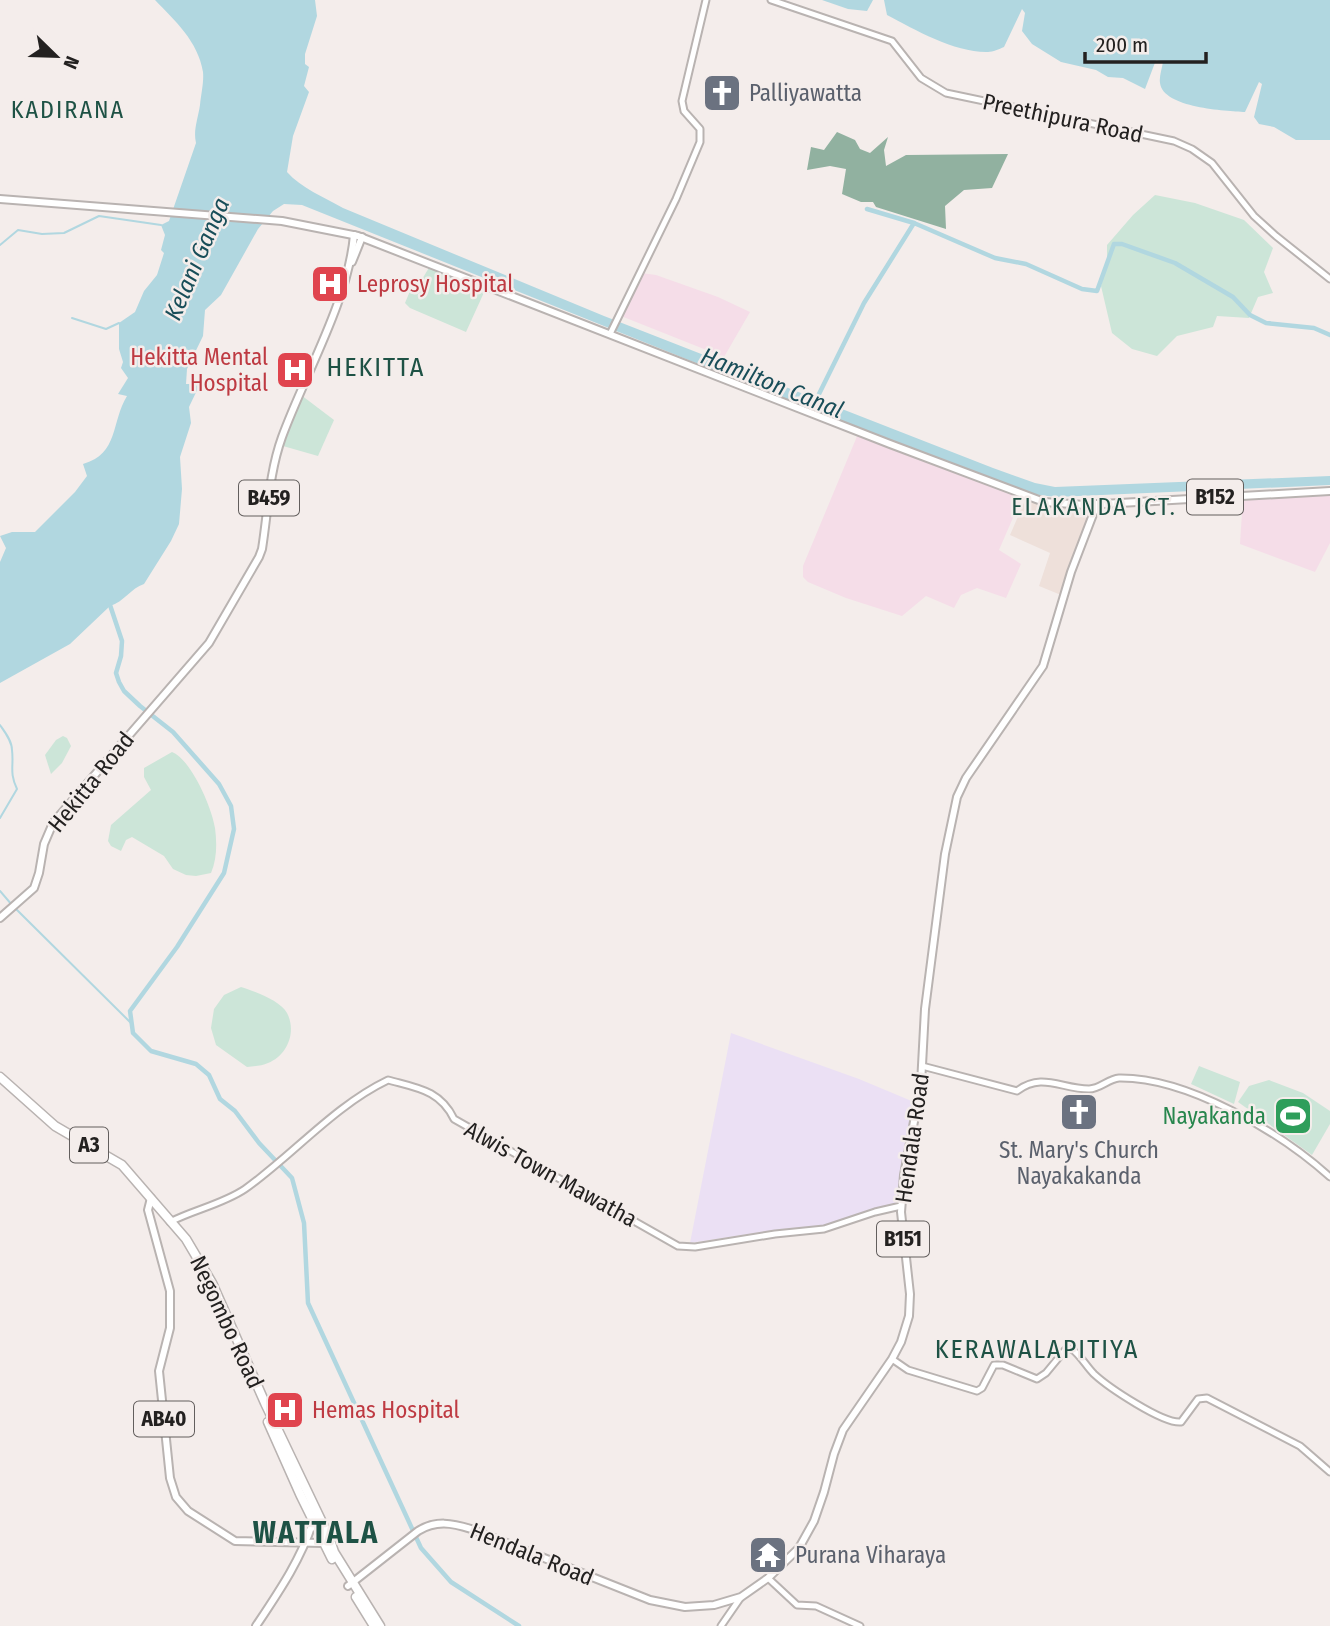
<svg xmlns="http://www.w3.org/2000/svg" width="1330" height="1626" viewBox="0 0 1330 1626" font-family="'Fira Sans Condensed',sans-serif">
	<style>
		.built { fill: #eee0da }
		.industrial { fill: #f5dde8 }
		.education { fill: #ebe0f4 }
		.green { fill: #cce5d8 }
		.forest { fill: #91b1a0 }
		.water { fill: #b1d7e0 }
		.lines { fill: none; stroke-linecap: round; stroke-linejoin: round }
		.stream { stroke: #b1d7e0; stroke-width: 2 }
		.canal { stroke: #b1d7e0; stroke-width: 4.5 }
		.minor-casing { stroke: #b9b3b1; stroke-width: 9 }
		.major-casing { stroke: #b9b3b1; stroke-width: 10 }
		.highway-casing { stroke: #b9b3b1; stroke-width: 11 }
		.minor { stroke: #fff; stroke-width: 5 }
		.major { stroke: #fff; stroke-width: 6 }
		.highway { stroke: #fff; stroke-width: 8 }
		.labels { text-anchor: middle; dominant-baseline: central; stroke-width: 5; stroke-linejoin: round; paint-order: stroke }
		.shield { fill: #f4edeb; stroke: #625e5d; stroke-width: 2 }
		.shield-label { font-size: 21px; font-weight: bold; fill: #232120 }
		.worship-label { font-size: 23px; fill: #5b616d; stroke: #f4edeb; text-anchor: start }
		.street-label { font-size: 23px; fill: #232120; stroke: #f4edeb }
		.health-label { font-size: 23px; fill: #be3a42; stroke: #f4edeb; text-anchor: start }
		.leisure-label { font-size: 23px; fill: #27864d; stroke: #f4edeb; text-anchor: end }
		.neighbourhood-label { font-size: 24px; letter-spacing: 2px; fill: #1e5245; stroke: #f4edeb }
		.water-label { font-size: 24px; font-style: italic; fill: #194e59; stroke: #f4edeb }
		.quarter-label { font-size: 26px; letter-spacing: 2px; fill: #1e5245; stroke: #f4edeb }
		.district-label { font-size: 30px; font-weight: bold; letter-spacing: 2px; fill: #1e5245; stroke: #f4edeb }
	</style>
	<rect width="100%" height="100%" fill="#f4edeb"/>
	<path class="built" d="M 1026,498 L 1052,506 L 1084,507 L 1088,514 L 1087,523 L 1061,595 L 1039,586 L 1050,553 L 1010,535 Z"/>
	<g class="industrial">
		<path d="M 641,273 L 656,275 L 718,297 L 750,312 L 724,357 L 621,316 Z"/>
		<path d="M 858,434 L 1022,497 L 999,550 L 1021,564 L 1006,598 L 977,588 L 961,595 L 954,608 L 926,596 L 902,616 L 846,598 L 808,582 L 803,577 L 803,566 Z"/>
		<path d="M 1330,492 L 1330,543 L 1315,572 L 1240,544 L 1243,497 Z"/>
	</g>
	<path class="education" d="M 731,1033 L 859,1079 L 914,1102 L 896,1207 L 865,1211 L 843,1222 L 820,1228 L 762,1232 L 690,1243 Z"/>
	<g class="green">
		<path d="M 1155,195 L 1195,203 L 1244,220 L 1273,248 L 1264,272 L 1273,293 L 1258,297 L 1249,318 L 1217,316 L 1213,327 L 1177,336 L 1157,356 L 1132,349 L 1112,333 L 1101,286 L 1107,266 L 1107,245 L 1133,215 Z"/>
		<path d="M 430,266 L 486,288 L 466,332 L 410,308 L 405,303 L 415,279 L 421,281 Z"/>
		<path d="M 301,395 L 334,420 L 318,456 L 283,446 Z"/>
		<path d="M 63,736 L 67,738 L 71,746 L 62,763 L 51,774 L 45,755 L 56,740 Z"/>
		<path d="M 172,752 C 191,759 212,808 215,828 C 217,843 217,859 211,873 L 196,876 L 186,875 L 173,869 L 164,856 L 132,837 L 126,840 L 121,851 L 111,846 L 108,841 L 111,825 L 151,790 L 144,777 L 144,768 Z"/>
		<path d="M 241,987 C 254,991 281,1001 287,1013 C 297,1032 287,1056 268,1063 C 262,1066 254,1066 247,1067 L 216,1045 L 211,1028 L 214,1009 L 224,995 Z"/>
		<path d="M 1199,1066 L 1240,1082 L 1234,1104 L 1191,1084 Z"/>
		<path d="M 1269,1080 L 1303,1093 L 1330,1111 L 1330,1124 L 1312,1155 L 1238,1102 L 1249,1086 Z"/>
	</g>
	<path class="forest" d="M 837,132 L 855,140 L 860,149 L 870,153 L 888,137 L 884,150 L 886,166 L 906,155 L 1008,154 L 992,188 L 964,190 L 945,206 L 946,229 L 876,207 L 873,202 L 861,202 L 842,194 L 846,169 L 830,166 L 807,170 L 811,147 L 824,150 Z"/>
	<g class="water">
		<path d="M 155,0 L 315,0 L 317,16 L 305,54 L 305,64 L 309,67 L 304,86 L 309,92 L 293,136 L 287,172 C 301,188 324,197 343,208 L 604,316 L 993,468 L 1035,483 L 1055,487 L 1330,476 L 1330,485 L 1056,497 L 1031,494 L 993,482 L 302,205 L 284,204 L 273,211 L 258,229 L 221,295 L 205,310 L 203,336 L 187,369 L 186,384 L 200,384 L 189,407 L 191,423 L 180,457 L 182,489 L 179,524 L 171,541 L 144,584 C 131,588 124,602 110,606 L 70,644 L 0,683 L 0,562 L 6,548 L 0,536 L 12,532 L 35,532 L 75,492 L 87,476 L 83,464 C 119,454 111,422 127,396 L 118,394 L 128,378 L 121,368 L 123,362 L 119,349 L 119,323 L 135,312 L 144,291 L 157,275 L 164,253 L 161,250 L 165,235 L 161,225 L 169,221 L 196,143 C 193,130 198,119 200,105 C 201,95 204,82 203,72 C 198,41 175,21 155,0 Z"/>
		<path d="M 822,0 L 873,0 L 867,11 L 848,9 Z"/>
		<path d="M 884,0 L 1330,0 L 1330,140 L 1296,140 L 1274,127 L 1259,124 L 1254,117 L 1262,84 L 1259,82 L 1245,112 C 1226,111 1163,108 1160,83 C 1159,77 1162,68 1163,62 L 1156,60 L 1145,89 L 1123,78 L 1108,77 L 1096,70 L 1061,62 L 1032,44 L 1022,31 L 1025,13 L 1022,9 L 1004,47 C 999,49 993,52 988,52 C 956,53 915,30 887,15 Z"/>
	</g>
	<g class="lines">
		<g class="stream">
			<path d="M 0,245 L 18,230 L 42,234 L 64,233 L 99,216 L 161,225"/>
			<path d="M 72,318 L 106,329 L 119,323"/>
			<path d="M 0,725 C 5,732 12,741 12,750 C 14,766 9,772 17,789 L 0,818"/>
			<path d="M 0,891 L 12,905"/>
			<path d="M 16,909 L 132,1024"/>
		</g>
		<g class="canal">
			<path d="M 867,209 L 914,223 L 995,258 L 1026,264 L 1082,289 L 1097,291 L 1114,244 L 1122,244 L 1175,263 L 1233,297 L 1250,315 L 1266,323 L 1314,328 L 1330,335"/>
			<path d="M 819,394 L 864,303 L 914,223"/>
			<path d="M 109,602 L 122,641 L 121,656 L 116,673 L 119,682 L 124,691 L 140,706 L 173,732 L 219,784 L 231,806 L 234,829 L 224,873 L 177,947 L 130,1011 L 133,1033 L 151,1051 L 196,1064 L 209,1075 L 220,1099 L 235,1111 L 259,1143 L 292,1178 L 304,1223 L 308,1303 L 421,1548 L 451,1582 L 519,1626"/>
		</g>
		<defs>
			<g id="minor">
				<path d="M 771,0 L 892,41 L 921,78 L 946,93 L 1174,141 L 1192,149 L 1212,163 L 1254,216 L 1276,236 L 1330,279"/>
				<path d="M 610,334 L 676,199 L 700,142 L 700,129 L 684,111 L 682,101 L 706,0"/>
				<path d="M 922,1066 L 1017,1091 C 1042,1072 1061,1089 1089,1089 C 1100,1089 1108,1079 1119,1078 C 1187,1077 1280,1132 1330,1177"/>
				<path d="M 170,1222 C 193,1210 223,1204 245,1189 C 293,1155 334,1106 388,1080 C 417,1088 440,1090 454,1119 L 678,1246 L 695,1247 L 775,1234 L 824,1229 L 875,1212 L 901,1206"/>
				<path d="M 892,1359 L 908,1370 L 977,1391 L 982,1388 L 994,1365 L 1003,1365 L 1037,1379 L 1046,1373 L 1065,1350 L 1072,1349 C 1081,1356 1086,1366 1094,1374 C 1108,1387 1163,1424 1181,1422 L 1198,1399 L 1207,1398 L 1300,1446 L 1330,1472"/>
				<path d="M 768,1578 L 797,1605 L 816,1606 L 860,1626"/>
				<path d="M 721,1626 L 741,1597"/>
			</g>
			<g id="major">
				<path d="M 0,199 L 282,221 L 358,236 L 890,444 L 1044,502 L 1085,505 L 1330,491"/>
				<path d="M 352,262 L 362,237"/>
				<path d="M 0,918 L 34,888 L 39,873 L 44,844 L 53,823 L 209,643 L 259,557 L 262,549 C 268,511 269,473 282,437 C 305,374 348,302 354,235"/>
				<path d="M 151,1198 L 148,1210 L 170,1291 L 170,1328 L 159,1371 L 170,1478 L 176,1497 L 188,1511 L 235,1541 L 322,1543"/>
				<path d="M 348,1586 L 418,1531 C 436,1520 452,1523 471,1529 L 650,1600 L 685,1607 L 714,1605 L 741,1597 L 768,1578 L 799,1548 L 814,1521 L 824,1492 L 834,1454 L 843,1430 L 892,1359 L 901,1342 L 909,1316 L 910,1294 L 901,1212 L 904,1175 L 921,1084 L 925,1009 L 945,854 L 957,797 L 966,778 L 1043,666 L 1071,572 L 1097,504"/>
				<path d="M 256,1626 C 278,1593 302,1558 313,1521"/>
			</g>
			<g id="highway">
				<path d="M 0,1077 L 55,1126 L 122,1165 L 186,1239 L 212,1283 L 265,1403 L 329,1537 L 334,1552 L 380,1626"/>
				<path d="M 268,1422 L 300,1494 L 332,1559"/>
				<path d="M 356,1597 L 374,1626"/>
			</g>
		</defs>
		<use href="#minor" class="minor-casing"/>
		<use href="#major" class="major-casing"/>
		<use href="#highway" class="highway-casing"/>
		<use href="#minor" class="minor"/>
		<use href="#major" class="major"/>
		<use href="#highway" class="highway"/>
	</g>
	<defs>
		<symbol id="church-square" viewBox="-11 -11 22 22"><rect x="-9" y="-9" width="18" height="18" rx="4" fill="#6b7280" stroke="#f4edeb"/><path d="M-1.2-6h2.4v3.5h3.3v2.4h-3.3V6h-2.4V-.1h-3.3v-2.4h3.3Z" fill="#fff"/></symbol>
		<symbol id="hospital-square" viewBox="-11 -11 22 22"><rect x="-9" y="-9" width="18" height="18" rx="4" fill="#e0444e" stroke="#f4edeb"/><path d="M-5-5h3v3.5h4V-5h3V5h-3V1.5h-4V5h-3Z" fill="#fff"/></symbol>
		<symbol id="stadium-square" viewBox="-11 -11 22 22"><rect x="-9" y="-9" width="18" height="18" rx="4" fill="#2e9e5b" stroke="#f4edeb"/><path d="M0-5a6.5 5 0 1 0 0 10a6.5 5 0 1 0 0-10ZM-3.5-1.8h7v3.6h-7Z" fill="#fff"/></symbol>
		<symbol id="temple-square" viewBox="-11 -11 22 22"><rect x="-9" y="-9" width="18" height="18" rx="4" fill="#6b7280" stroke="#f4edeb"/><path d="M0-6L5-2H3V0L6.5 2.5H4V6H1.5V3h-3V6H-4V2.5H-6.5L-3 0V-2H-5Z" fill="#fff"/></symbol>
	</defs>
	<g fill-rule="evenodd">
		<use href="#church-square" x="700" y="71" width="44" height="44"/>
		<use href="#hospital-square" x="308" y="262" width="44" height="44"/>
		<use href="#hospital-square" x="273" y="348" width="44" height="44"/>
		<use href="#church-square" x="1057" y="1090" width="44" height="44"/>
		<use href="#stadium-square" x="1271" y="1094" width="44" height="44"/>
		<use href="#hospital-square" x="263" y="1388" width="44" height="44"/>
		<use href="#temple-square" x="746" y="1533" width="44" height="44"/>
	</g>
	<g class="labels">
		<g class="shield">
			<rect x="1187" y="479.5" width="56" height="35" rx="5"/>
			<rect x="239" y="480.5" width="60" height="35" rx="5"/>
			<rect x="70" y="1127.5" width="38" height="35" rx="5"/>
			<rect x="877" y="1221.5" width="52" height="35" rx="5"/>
			<rect x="134" y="1401.5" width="60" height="35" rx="5"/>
		</g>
		<g class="shield-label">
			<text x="1215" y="497">B152</text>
			<text x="269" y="498">B459</text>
			<text x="89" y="1145">A3</text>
			<text x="903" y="1239">B151</text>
			<text x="164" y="1419">AB40</text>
		</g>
		<g class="worship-label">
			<text x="749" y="93">Palliyawatta</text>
			<text x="1079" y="1150" text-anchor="middle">St. Mary's Church<tspan x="1079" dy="26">Nayakakanda</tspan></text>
			<text x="795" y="1555">Purana Viharaya</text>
		</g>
		<g class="street-label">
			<text transform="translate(1063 118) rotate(12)">Preethipura Road</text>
			<text transform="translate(91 782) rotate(-51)">Hekitta Road</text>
			<text transform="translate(912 1138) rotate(-82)">Hendala Road</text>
			<text transform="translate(551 1174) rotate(29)">Alwis Town Mawatha</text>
			<text transform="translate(227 1322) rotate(65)">Negombo Road</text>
			<text transform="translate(532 1554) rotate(22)">Hendala Road</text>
		</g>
		<g class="health-label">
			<text x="357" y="284">Leprosy Hospital</text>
			<text x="268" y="357" text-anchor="end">Hekitta Mental<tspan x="268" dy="26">Hospital</tspan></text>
			<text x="312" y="1410">Hemas Hospital</text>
		</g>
		<g class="leisure-label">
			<text x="1266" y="1116">Nayakanda</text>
		</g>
		<g class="neighbourhood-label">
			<text x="68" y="110">KADIRANA</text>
			<text x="1094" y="507">ELAKANDA JCT.</text>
		</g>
		<g class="water-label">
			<text transform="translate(197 259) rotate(-67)">Kelani Ganga</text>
			<text transform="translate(772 383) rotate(22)">Hamilton Canal</text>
		</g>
		<g class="quarter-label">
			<text x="376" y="367">HEKITTA</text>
			<text x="1037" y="1349">KERAWALAPITIYA</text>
		</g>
		<g class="district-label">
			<text x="316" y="1533">WATTALA</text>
		</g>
	</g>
	<g transform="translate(56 56) rotate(113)" stroke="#f4edeb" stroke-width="5" paint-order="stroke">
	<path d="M0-5L12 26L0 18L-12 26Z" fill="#232120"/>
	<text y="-10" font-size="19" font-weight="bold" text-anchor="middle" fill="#232120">N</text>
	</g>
	<path d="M1085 52v10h121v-10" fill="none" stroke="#232120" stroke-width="3.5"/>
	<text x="1096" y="52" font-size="21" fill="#232120" stroke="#f4edeb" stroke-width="5" paint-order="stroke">200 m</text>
</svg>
